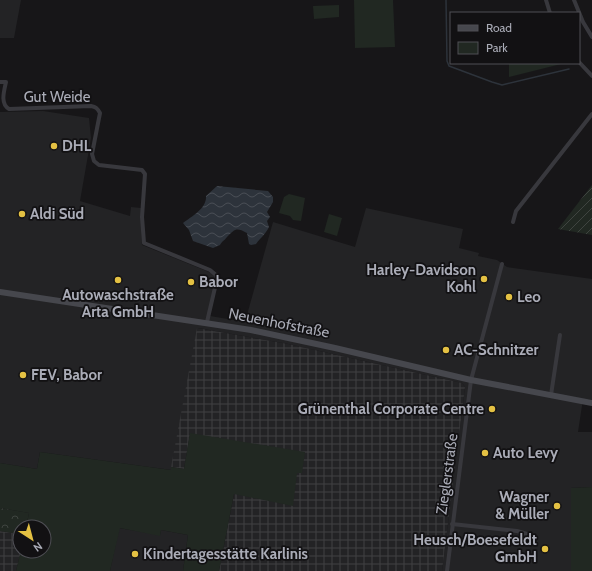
<svg xmlns="http://www.w3.org/2000/svg" width="592" height="571" viewBox="0 0 592 571" font-family="Cabin,sans-serif">
	<style>
		.built { fill: #232325 }
		.industrial { fill: url(#industrial-grid) }
		.green { fill: #212822 }
		.forest { fill: url(#forest-crowns) }
		.garden { fill: url(#garden-furrows) }
		.water { fill: url(#water-waves) }
		.lines { fill: none; stroke-linecap: round; stroke-linejoin: round }
		.stream { stroke: #2d333b; stroke-width: 1.5 }
		.street { stroke: #38383d; stroke-width: 4 }
		.secondary { stroke: #46474d; stroke-width: 6 }
		.poi-dot { fill: #e4c143; stroke: #121113; stroke-width: 1.5 }
		.labels { text-anchor: middle; dominant-baseline: central; stroke-width: 3.5; stroke-linejoin: round; paint-order: stroke }
		.street-label { font-size: 15px; fill: #aaacb7; stroke: #121113 }
		.poi-label { font-size: 15px; font-weight: bold; fill: #aaacb7; stroke: #121113; text-anchor: start }
	</style>
	<defs>
		<pattern id="industrial-grid" width="8" height="8" patternUnits="userSpaceOnUse"><rect width="8" height="8" fill="#232325"/><path d="M0 4h8M4 0v8" fill="none" stroke="#404042"/></pattern>
		<pattern id="forest-crowns" width="20" height="18" patternUnits="userSpaceOnUse"><rect width="20" height="18" fill="#212822"/><path d="M2 6a3 3 0 1 1 6 0M12 15a3 3 0 1 1 6 0" fill="none" stroke="#3f4440"/></pattern>
		<pattern id="garden-furrows" width="10" height="10" patternUnits="userSpaceOnUse"><rect width="10" height="10" fill="#212822"/><path d="M-1 1l2-2M0 10L10 0M9 11l2-2" fill="none" stroke="#3f4440"/></pattern>
		<pattern id="water-waves" width="16" height="10" patternUnits="userSpaceOnUse"><rect width="16" height="10" fill="#2d333b"/><path d="M0 5q4-4 8 0t8 0" fill="none" stroke="#494e55"/></pattern>
	</defs>
	<rect width="100%" height="100%" fill="#171618"/>
	<g class="built">
		<path d="M 0,0 L 21,0 L 14,38 L 0,38 Z"/>
		<path d="M 43,111 L 89,118 L 91,138 L 80,201 L 130,216 L 131,207 L 141,208 L 142,245 L 219,276 L 210,316 L 245,322 L 273,222 L 355,247 L 366,208 L 463,229 L 459,248 L 479,253 L 478,256 L 497,260 L 507,267 L 592,279 L 592,400 L 583,399 L 578,432 L 592,432 L 592,487 L 571,488 L 571,571 L 442,571 L 465,387 L 462,383 L 288,344 L 198,328 L 171,470 L 40,452 L 37,469 L 0,463 L 0,112 Z"/>
		<path d="M 119,528 L 160,535 L 161,530 L 188,535 L 183,571 L 110,571 Z"/>
	</g>
	<g class="industrial">
		<path d="M 197,328 L 288,344 L 462,383 L 465,387 L 442,571 L 219,571 L 234,494 L 297,472 L 302,473 L 190,434 L 184,469 L 171,467 Z"/>
		<path d="M 0,531 L 20,534 L 21,551 L 16,571 L 0,571 Z"/>
	</g>
	<g class="green">
		<path d="M 354,0 L 393,0 L 395,47 L 355,48 Z"/>
		<path d="M 339,5 L 339,17 L 314,19 L 313,6 Z"/>
		<path d="M 509,63 L 565,63 L 509,77 Z"/>
		<path d="M 289,194 L 305,198 L 301,221 L 293,220 L 290,216 L 279,213 L 284,197 Z"/>
		<path d="M 329,214 L 342,218 L 337,236 L 324,232 Z"/>
		<path d="M 190,433 L 305,452 L 302,473 L 297,473 L 293,506 L 234,494 L 219,571 L 183,571 L 188,535 L 161,530 L 160,536 L 120,528 L 110,571 L 16,571 L 21,551 L 44,551 L 44,527 L 26,527 L 29,513 L 0,508 L 0,463 L 37,469 L 40,452 L 171,470 L 171,467 L 184,469 Z"/>
		<path d="M 592,487 L 592,571 L 571,571 L 571,488 Z"/>
	</g>
	<path class="forest" d="M 0,508 L 29,513 L 26,527 L 20,527 L 20,534 L 0,531 Z"/>
	<path class="garden" d="M 592,185 L 592,235 L 558,229 Z"/>
	<path class="water" d="M 217,186 L 268,191 L 273,197 L 273,202 L 267,212 L 270,217 L 267,221 L 269,227 C 265,235 261,237 256,244 L 251,245 L 249,244 L 247,233 C 236,227 235,229 227,237 C 224,241 222,241 220,245 L 213,248 L 193,241 L 189,230 L 183,223 C 192,216 207,208 206,196 Z"/>
	<g class="lines">
		<path class="stream" d="M 446,0 L 447,61 L 449,66 L 492,82 L 502,85 L 569,69"/>
		<g class="street">
			<path d="M 546,0 L 550,13"/>
			<path d="M 574,0 L 583,22 L 592,37"/>
			<path d="M 579,62 L 592,76"/>
			<path d="M 0,82 L 6,82 C 4,91 0,104 9,109 L 91,106 C 96,107 97,108 100,113 L 92,154 L 94,161 L 99,165 L 142,170 L 145,174 L 142,217 L 144,243 L 210,270 L 216,275 L 217,279 L 207,322"/>
			<path d="M 513,222 L 516,211 L 592,114"/>
			<path d="M 551,395 L 560,335"/>
			<path d="M 452,524 L 517,531 L 527,534"/>
			<path d="M 447,571 L 471,380 L 502,264"/>
		</g>
		<path class="secondary" d="M 0,292 L 251,330 L 335,348 L 471,380 L 592,403"/>
	</g>
	<g class="poi-dot">
		<circle cx="54" cy="146" r="4"/>
		<circle cx="22" cy="214" r="4"/>
		<circle cx="484" cy="279" r="4"/>
		<circle cx="118" cy="280" r="4"/>
		<circle cx="191" cy="282" r="4"/>
		<circle cx="509" cy="297" r="4"/>
		<circle cx="446" cy="350" r="4"/>
		<circle cx="23" cy="375" r="4"/>
		<circle cx="492" cy="409" r="4"/>
		<circle cx="485" cy="453" r="4"/>
		<circle cx="557" cy="506" r="4"/>
		<circle cx="545" cy="549" r="4"/>
		<circle cx="135" cy="554" r="4"/>
	</g>
	<g class="labels">
		<g class="street-label">
			<text x="57" y="97">Gut Weide</text>
			<text transform="translate(279 323) rotate(11)">Neuenhofstraße</text>
			<text transform="translate(447 474) rotate(-82)">Zieglerstraße</text>
		</g>
		<g class="poi-label">
			<text x="62" y="146">DHL</text>
			<text x="30" y="214">Aldi Süd</text>
			<text x="476" y="270" text-anchor="end">Harley-Davidson<tspan x="476" dy="17">Kohl</tspan></text>
			<text x="199" y="282">Babor</text>
			<text x="118" y="295" text-anchor="middle">Autowaschstraße<tspan x="118" dy="17">Arta GmbH</tspan></text>
			<text x="517" y="297">Leo</text>
			<text x="454" y="350">AC-Schnitzer</text>
			<text x="31" y="375">FEV, Babor</text>
			<text x="484" y="409" text-anchor="end">Grünenthal Corporate Centre</text>
			<text x="493" y="453">Auto Levy</text>
			<text x="549" y="497" text-anchor="end">Wagner<tspan x="549" dy="17">&amp; Müller</tspan></text>
			<text x="537" y="540" text-anchor="end">Heusch/Boesefeldt<tspan x="537" dy="17">GmbH</tspan></text>
			<text x="143" y="554">Kindertagesstätte Karlinis</text>
		</g>
	</g>
	<rect x="450" y="12" width="130" height="52" fill="#121113" stroke="#4f4f55"/>
	<rect x="458" y="25" width="20" height="6" fill="#46474d" stroke="#4f4f55"/>
	<text x="486" y="32" font-size="12" fill="#aaacb7">Road</text>
	<rect x="458" y="42" width="20" height="12" fill="#212822" stroke="#4f4f55"/>
	<text x="486" y="52" font-size="12" fill="#aaacb7">Park</text>
	<g transform="translate(32 539) rotate(144)"><circle r="19" fill="#121113" stroke="#4f4f55"/>
	<path d="M0-3L7 15L0 10L-7 15Z" fill="#e4c143"/>
	<text y="-6" font-size="11" font-weight="bold" text-anchor="middle" fill="#aaacb7">N</text>
	</g>
</svg>
